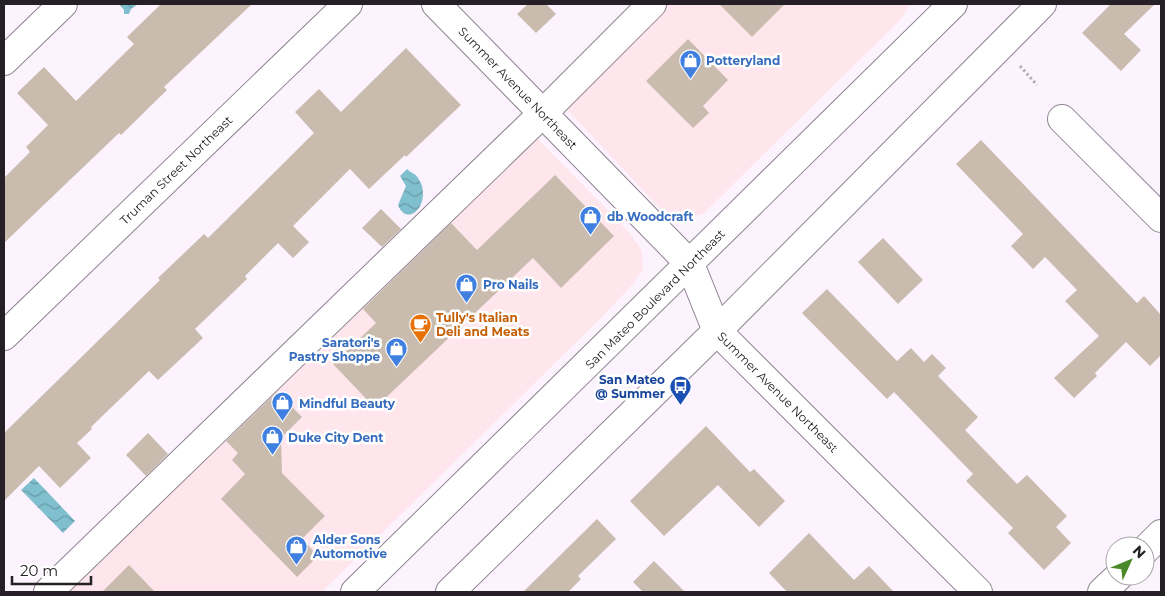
<svg xmlns="http://www.w3.org/2000/svg" width="1165" height="596" viewBox="0 0 1165 596" font-family="Montserrat,sans-serif">
	<style>
		.commercial { fill: #ffe5ec }
		.water { fill: url(#water-waves) }
		.building { fill: #c9bcae }
		.lines { fill: none; stroke-linecap: round; stroke-linejoin: round }
		.minor-casing { stroke: #8e8491; stroke-width: 30 }
		.major-casing { stroke: #8e8491; stroke-width: 30 }
		.path { stroke: #b3abb4; stroke-width: 3; stroke-dasharray: 2.5 2.5; stroke-linecap: butt }
		.minor { stroke: #fff; stroke-width: 28 }
		.major { stroke: #fff; stroke-width: 28 }
		.labels { text-anchor: middle; dominant-baseline: central; stroke-width: 5; stroke-linejoin: round; paint-order: stroke }
		.shop-label { font-size: 12px; font-weight: bold; fill: #366cbe; stroke: #fff; text-anchor: start }
		.street-label { font-size: 12px; fill: #242025; stroke: #fff }
		.food-label { font-size: 12px; font-weight: bold; fill: #c56008; stroke: #fff; text-anchor: start }
		.transit-label { font-size: 12px; font-weight: bold; fill: #164399; stroke: #fff; text-anchor: end }
	</style>
	<defs>
		<pattern id="water-waves" width="16" height="10" patternUnits="userSpaceOnUse" patternTransform="scale(1.25)"><rect width="16" height="10" fill="#80bfce"/><path d="M0 5q4-4 8 0t8 0" fill="none" stroke="#699ba7"/></pattern>
	</defs>
	<rect width="100%" height="100%" fill="#fdf3ff"/>
	<g class="commercial">
		<path d="M 633,4 L 910,4 L 900,20 L 704,213 L 683,221 L 668,217 L 547,88 Z"/>
		<path d="M 523,124 L 629,232 L 642,251 L 643,269 L 633,284 L 602,317 L 322,592 L 37,592 Z"/>
	</g>
	<g class="water">
		<path d="M 119,4 L 138,4 L 131,9 L 129,14 L 124,14 L 124,10 Z"/>
		<path d="M 407,169 C 411,173 415,173 418,178 C 434,201 408,230 398,205 L 406,186 L 400,176 Z"/>
		<path d="M 34,478 L 75,521 L 63,533 L 21,490 Z"/>
	</g>
	<g class="building">
		<path d="M 161,4 L 252,4 L 164,87 L 167,90 L 121,135 L 119,133 L 4,243 L 4,178 L 30,152 L 26,147 L 48,125 L 17,93 L 44,67 L 76,101 L 134,44 L 127,37 Z"/>
		<path d="M 528,4 L 546,4 L 556,14 L 536,33 L 517,14 Z"/>
		<path d="M 719,4 L 785,4 L 752,37 Z"/>
		<path d="M 1111,4 L 1155,4 L 1124,34 L 1141,50 L 1121,71 L 1082,33 Z"/>
		<path d="M 688,39 L 728,80 L 703,106 L 709,113 L 693,128 L 646,81 Z"/>
		<path d="M 406,48 L 461,105 L 406,157 L 405,155 L 369,189 L 350,169 L 293,226 L 309,242 L 293,258 L 278,243 L 245,276 L 247,279 L 195,329 L 203,338 L 158,380 L 149,371 L 91,427 L 92,429 L 77,443 L 91,458 L 60,488 L 39,466 L 4,501 L 4,433 L 160,280 L 158,278 L 204,234 L 208,238 L 314,133 L 295,112 L 319,89 L 341,112 Z"/>
		<path d="M 981,140 L 1137,303 L 1144,296 L 1161,315 L 1161,355 L 1150,366 L 1126,342 L 1095,373 L 1097,376 L 1074,398 L 1054,378 L 1099,336 L 1065,301 L 1077,290 L 1045,257 L 1033,269 L 1011,246 L 1023,234 L 956,164 Z"/>
		<path d="M 555,175 L 614,236 L 561,288 L 533,258 L 375,408 L 333,364 L 376,323 L 363,309 L 451,223 L 477,250 Z"/>
		<path d="M 381,209 L 401,229 L 382,247 L 362,228 Z"/>
		<path d="M 883,238 L 923,280 L 898,304 L 858,262 Z"/>
		<path d="M 827,289 L 897,361 L 911,348 L 924,362 L 932,354 L 946,368 L 938,376 L 978,417 L 965,430 L 1017,484 L 1027,475 L 1067,516 L 1056,527 L 1071,543 L 1044,570 L 1008,533 L 1013,528 L 966,481 L 973,474 L 894,392 L 887,399 L 802,313 Z"/>
		<path d="M 277,392 L 302,417 L 281,438 L 282,473 L 325,516 L 302,539 L 318,556 L 297,577 L 221,499 L 245,474 L 232,460 L 238,453 L 226,441 Z"/>
		<path d="M 706,426 L 750,472 L 754,469 L 785,501 L 759,527 L 718,485 L 664,536 L 630,501 Z"/>
		<path d="M 148,433 L 168,454 L 146,476 L 126,455 Z"/>
		<path d="M 597,519 L 616,539 L 578,576 L 581,579 L 568,592 L 523,592 Z"/>
		<path d="M 809,533 L 854,580 L 869,566 L 894,592 L 787,592 L 769,573 Z"/>
		<path d="M 654,561 L 685,592 L 643,592 L 633,582 Z"/>
		<path d="M 129,565 L 155,592 L 102,592 Z"/>
	</g>
	<g class="lines">
		<defs>
			<g id="minor">
				<path d="M 436,4 L 690,264 L 717,331 L 978,592"/>
				<path d="M 4,61 L 63,4"/>
				<path d="M 1062,119 L 1161,218"/>
				<path d="M 4,336 L 348,4"/>
				<path d="M 1145,550 L 1161,534"/>
				<path d="M 48,592 L 543,113 L 652,4"/>
				<path d="M 1102,592 L 1119,576"/>
			</g>
			<g id="major">
				<path d="M 355,592 L 953,4"/>
				<path d="M 450,592 L 717,331 L 1042,4"/>
			</g>
		</defs>
		<use href="#minor" class="minor-casing"/>
		<use href="#major" class="major-casing"/>
		<path class="path" d="M 1020,66 L 1037,85"/>
		<use href="#minor" class="minor"/>
		<use href="#major" class="major"/>
	</g>
	<defs>
		<symbol id="shop-pin" viewBox="-11 -11 22 30"><path d="M0 17L-7.5 6A9.5 9.5 0 1 1 7.5 6Z" fill="#3f7fe0" stroke="#fff"/><path d="M-5-2.5h2.3a2.7 3.5 0 0 1 5.4 0H5L5.5 6h-11ZM-1.5-2.5h3a1.5 2.3 0 0 0-3 0Z" fill="#fff"/></symbol>
		<symbol id="cafe-pin" viewBox="-11 -11 22 30"><path d="M0 17L-7.5 6A9.5 9.5 0 1 1 7.5 6Z" fill="#e8710a" stroke="#fff"/><path d="M-5.5-4.5H6V0H3Q3 3.5 0 3.5H-2.5Q-5.5 3.5-5.5 0ZM3-3.2v2h1.7v-2ZM-6 4.5H4V6H-6Z" fill="#fff"/></symbol>
		<symbol id="bus-pin" viewBox="-11 -11 22 30"><path d="M0 17L-7.5 6A9.5 9.5 0 1 1 7.5 6Z" fill="#1a4fb4" stroke="#fff"/><path d="M-5-6H5V4H4V6H2V4H-2V6H-4V4H-5ZM-3.5-4V0h7V-4ZM-3.5 1.2v1.5H-2V1.2ZM2 1.2v1.5H3.5V1.2Z" fill="#fff"/></symbol>
	</defs>
	<g fill-rule="evenodd">
		<use href="#shop-pin" x="678" y="48" width="25" height="34"/>
		<use href="#shop-pin" x="578" y="204" width="25" height="34"/>
		<use href="#shop-pin" x="454" y="272" width="25" height="34"/>
		<use href="#cafe-pin" x="408" y="312" width="25" height="34"/>
		<use href="#shop-pin" x="384" y="336" width="25" height="34"/>
		<use href="#bus-pin" x="668" y="374" width="25" height="34"/>
		<use href="#shop-pin" x="270" y="390" width="25" height="34"/>
		<use href="#shop-pin" x="260" y="424" width="25" height="34"/>
		<use href="#shop-pin" x="284" y="534" width="25" height="34"/>
	</g>
	<g class="labels">
		<g class="shop-label">
			<text x="706" y="60">Potteryland</text>
			<text x="607" y="216">db Woodcraft</text>
			<text x="483" y="284">Pro Nails</text>
			<text x="380" y="342" text-anchor="end">Saratori's<tspan x="380" dy="14">Pastry Shoppe</tspan></text>
			<text x="299" y="403">Mindful Beauty</text>
			<text x="288" y="437">Duke City Dent</text>
			<text x="313" y="539">Alder Sons<tspan x="313" dy="14">Automotive</tspan></text>
		</g>
		<g class="street-label">
			<text transform="translate(518 88) rotate(46)">Summer Avenue Northeast</text>
			<text transform="translate(176 170) rotate(-44)">Truman Street Northeast</text>
			<text transform="translate(655 299) rotate(-45)">San Mateo Boulevard Northeast</text>
			<text transform="translate(778 392) rotate(45)">Summer Avenue Northeast</text>
		</g>
		<g class="food-label">
			<text x="436" y="317">Tully's Italian<tspan x="436" dy="14">Deli and Meats</tspan></text>
		</g>
		<g class="transit-label">
			<text x="665" y="379">San Mateo<tspan x="665" dy="14">@ Summer</tspan></text>
		</g>
	</g>
	<rect width="1165" height="596" fill="none" stroke="#242025" stroke-width="10"/>
	<g transform="translate(1130 561) rotate(46)"><circle r="24" fill="#ffffff" stroke="#a7a6a8"/>
	<path d="M0-4L9 19L0 12L-9 19Z" fill="#4a892a"/>
	<text y="-8" font-size="14" font-weight="bold" text-anchor="middle" fill="#242025">N</text>
	</g>
	<path d="M12 576v8h79v-8" fill="none" stroke="#242025" stroke-width="2.5"/>
	<text x="20" y="576" font-size="15" fill="#242025" stroke="#ffffff" stroke-width="4" paint-order="stroke">20 m</text>
</svg>
